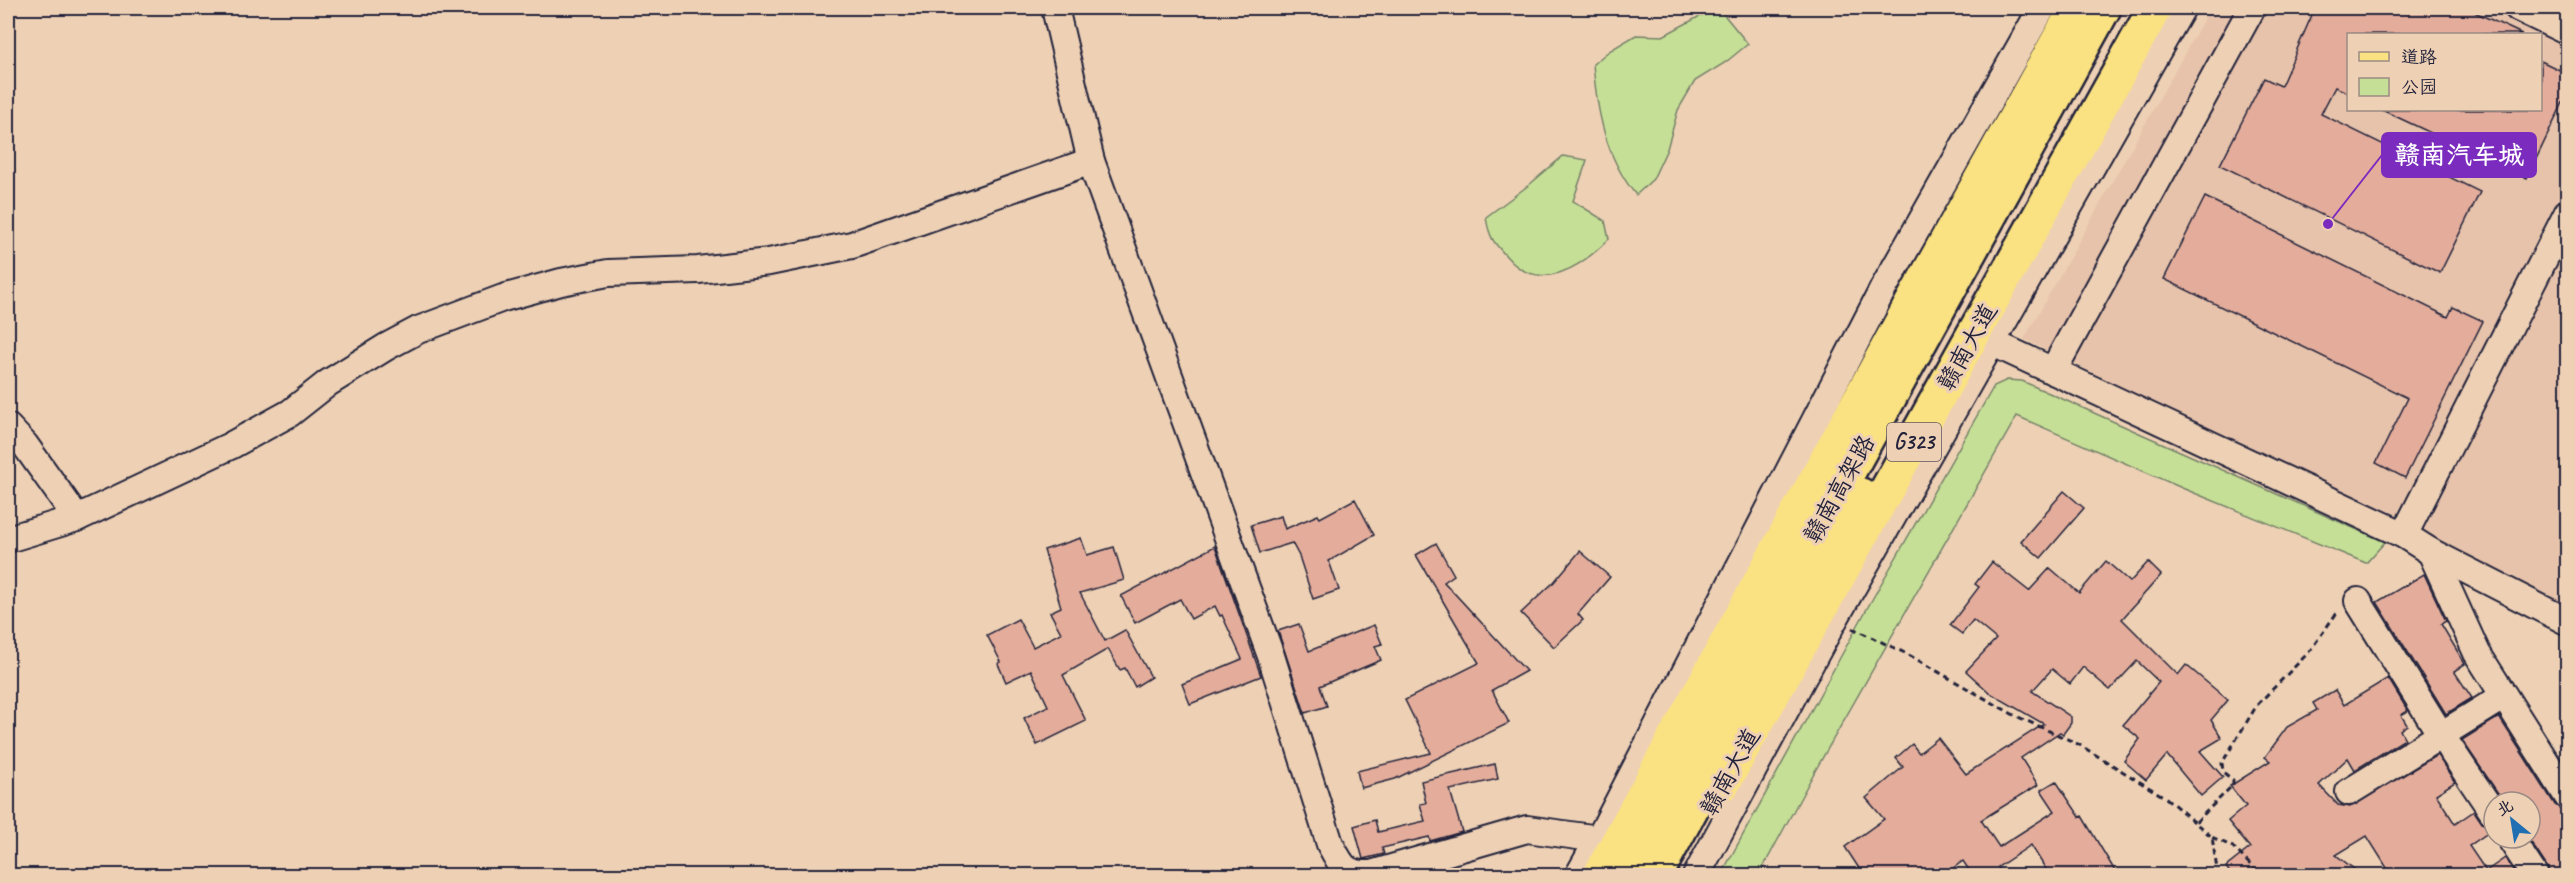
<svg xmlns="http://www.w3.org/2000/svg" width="2575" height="883" viewBox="0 0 2575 883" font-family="Caveat,'LXGW WenKai TC',sans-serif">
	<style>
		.built { fill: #e7c3ab; fill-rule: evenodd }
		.green { fill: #c6df96; stroke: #748068; stroke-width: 1.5 }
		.building { fill: #e4ad9b; stroke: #22223b; stroke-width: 1.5 }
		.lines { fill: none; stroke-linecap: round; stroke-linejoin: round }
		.minor-casing { stroke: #22223b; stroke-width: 30 }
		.major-casing { stroke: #22223b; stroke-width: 38 }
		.highway-casing { stroke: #22223b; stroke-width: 38 }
		.path { stroke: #22223b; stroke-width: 3; stroke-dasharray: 6 4.5; stroke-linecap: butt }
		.minor { stroke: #eed1b5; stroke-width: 26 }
		.major { stroke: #fae181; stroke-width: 33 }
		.highway { stroke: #fae181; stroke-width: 33 }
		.labels { text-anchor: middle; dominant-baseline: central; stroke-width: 6; stroke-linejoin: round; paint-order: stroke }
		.shield { fill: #eed1b5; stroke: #5f5660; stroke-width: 1.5 }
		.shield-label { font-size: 22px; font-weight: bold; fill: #22223b }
		.street-label { font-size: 24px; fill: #22223b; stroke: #eed1b5 }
		.leader { fill: none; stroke: #7b2cbf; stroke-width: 2 }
		.callout-dot { fill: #7b2cbf; stroke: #eed1b5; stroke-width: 2 }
		.callout { fill: #7b2cbf; stroke: #7b2cbf; stroke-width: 2 }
		.callout-label { font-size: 26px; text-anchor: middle; font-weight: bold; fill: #fff }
	</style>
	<rect width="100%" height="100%" fill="#eed1b5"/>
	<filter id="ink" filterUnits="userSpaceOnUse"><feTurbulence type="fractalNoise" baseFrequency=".0167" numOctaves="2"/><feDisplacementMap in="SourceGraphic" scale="12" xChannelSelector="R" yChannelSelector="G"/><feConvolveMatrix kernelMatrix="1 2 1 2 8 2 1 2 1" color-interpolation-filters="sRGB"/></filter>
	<g filter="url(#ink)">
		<path class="built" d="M 2210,8 L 2567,8 L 2567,608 L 2024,339 ZM 2348,34 L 2540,34 L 2540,110 L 2348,110 Z"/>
		<g class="green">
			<path d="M 1721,11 L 1748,44 L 1726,62 L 1695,81 L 1678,110 L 1667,149 L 1653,179 L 1636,195 C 1605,157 1597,111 1593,64 L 1609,51 L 1636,35 L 1663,36 L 1700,16 Z"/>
			<path d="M 1563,156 L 1587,160 L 1573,201 L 1605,221 L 1609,239 C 1581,267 1540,295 1507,257 C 1493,242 1489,237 1486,217 L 1529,185 Z"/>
			<path d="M 2007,380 L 2022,381 L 2385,542 L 2366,563 L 2182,488 L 2017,416 L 1815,771 L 1759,875 L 1721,875 L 1869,605 L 1994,386 Z"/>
		</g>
		<g class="building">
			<path d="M 2315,8 L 2466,8 L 2522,34 L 2349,34 L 2349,93 L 2335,87 L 2321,114 L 2480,192 L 2440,273 L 2220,165 L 2264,78 L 2281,86 Z"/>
			<path d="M 2541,61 L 2568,74 L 2568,92 L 2527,178 L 2382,110 L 2541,110 Z"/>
			<path d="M 2205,197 L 2448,317 L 2453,307 L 2483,321 L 2405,478 L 2376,463 L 2408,398 L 2164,279 Z"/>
			<path d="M 2064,491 L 2084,508 L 2041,558 L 2021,541 Z"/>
			<path d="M 1355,499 L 1374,535 L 1329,561 L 1339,590 L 1313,599 L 1299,556 L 1292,543 L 1260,553 L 1251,525 L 1281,516 L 1285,529 L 1318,515 L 1320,518 Z"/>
			<path d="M 1081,538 L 1087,555 L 1114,547 L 1124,580 L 1080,593 L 1105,641 L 1125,630 L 1151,677 L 1135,687 L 1125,668 L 1120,670 L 1108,649 L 1063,675 L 1086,721 L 1037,745 L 1024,718 L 1048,706 L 1031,670 L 1006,682 L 998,664 L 1001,662 L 987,635 L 1018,619 L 1033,647 L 1061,633 L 1050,612 L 1061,607 L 1044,550 Z"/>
			<path d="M 1436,543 L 1454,575 L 1444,582 L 1526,671 L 1492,690 L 1509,723 L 1395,779 L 1361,788 L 1357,771 L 1431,753 L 1405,700 L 1479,663 L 1416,555 Z"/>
			<path d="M 1215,546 L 1261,676 L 1190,704 L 1182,684 L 1242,659 L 1222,615 L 1220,616 L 1215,606 L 1191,619 L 1180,599 L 1135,623 L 1121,596 Z"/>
			<path d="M 1580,551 L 1610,577 L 1578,614 L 1583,620 L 1554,647 L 1521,613 L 1554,582 Z"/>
			<path d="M 2106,561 L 2130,582 L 2148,562 L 2161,575 L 2122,619 L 2178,675 L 2186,665 L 2228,700 L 2211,720 L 2222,738 L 2200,751 L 2223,777 L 2201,796 L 2167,755 L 2146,780 L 2124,761 L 2140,739 L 2123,725 L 2159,682 L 2137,661 L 2110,690 L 2083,667 L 2070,684 L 2052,669 L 2032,691 L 2071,717 L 2071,723 L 2063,734 L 2060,732 L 2021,758 L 2038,785 L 1981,820 L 1999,847 L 2055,811 L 2041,790 L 2056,781 L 2080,817 L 2082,816 L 2118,876 L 2050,876 L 2031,845 L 1998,867 L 2003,876 L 1973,876 L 1963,861 L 1942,876 L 1864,876 L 1845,847 L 1884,819 L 1866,798 L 1903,767 L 1896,758 L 1912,744 L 1919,753 L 1938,738 L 1966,774 L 2044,724 L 1990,693 L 1966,671 L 1996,639 L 1973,620 L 1962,634 L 1950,625 L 1979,587 L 1975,584 L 1992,562 L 2029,591 L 2050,568 L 2079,593 Z"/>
			<path d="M 2424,574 L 2446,621 L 2441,624 L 2465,664 L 2454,671 L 2472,698 L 2446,714 L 2377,602 Z"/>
			<path d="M 1299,624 L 1309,651 L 1374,625 L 1382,644 L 1375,646 L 1381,660 L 1320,686 L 1327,706 L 1305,713 L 1278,631 Z"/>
			<path d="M 2388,678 L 2408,711 L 2401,715 L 2407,725 L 2400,730 L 2405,739 L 2355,770 L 2348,758 L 2319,785 L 2338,805 L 2350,807 L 2437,755 L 2455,782 L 2436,794 L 2455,824 L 2474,811 L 2482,823 L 2492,830 L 2469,846 L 2486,871 L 2505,858 L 2517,876 L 2392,876 L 2367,836 L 2336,855 L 2363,876 L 2232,876 L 2226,867 L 2250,848 L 2228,821 L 2246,806 L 2230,786 L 2270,761 L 2265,757 L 2287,727 L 2317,710 L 2313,703 L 2335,690 L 2344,705 Z"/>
			<path d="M 2499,717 L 2555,805 L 2568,812 L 2568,876 L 2550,876 L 2548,868 L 2530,841 L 2530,802 L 2504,802 L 2462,740 Z"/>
			<path d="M 1495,764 L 1498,779 L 1450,790 L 1462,832 L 1430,841 L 1429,837 L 1382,848 L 1384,854 L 1363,859 L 1354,826 L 1375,820 L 1378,832 L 1425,821 L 1420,804 L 1426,803 L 1421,781 Z"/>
		</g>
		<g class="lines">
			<defs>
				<g id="minor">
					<path d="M 1055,8 L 1091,161 L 1271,656 L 1330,844 C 1342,866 1344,875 1371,874 L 1527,829 L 1599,839"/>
					<path d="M 2518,8 L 2568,32"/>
					<path d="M 1993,343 L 2404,535 L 2431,552 L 2568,622"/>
					<path d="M 2053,371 L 2252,8"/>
					<path d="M 8,427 L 25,445 L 77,518"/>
					<path d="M 2404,535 L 2568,212"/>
					<path d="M 8,539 L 77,518 L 230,446 L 290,413 L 328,383 L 386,347 L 418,330 L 503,298 L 561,282 L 608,273 L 698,270 L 769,262 L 852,245 L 1091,161"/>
					<path d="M 2431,552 L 2477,653 L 2568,797"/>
					<path d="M 2358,601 L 2441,735 L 2494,814"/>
					<path d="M 2349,792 L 2504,696"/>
					<path d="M 2510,838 L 2535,876"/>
					<path d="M 1578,876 L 1599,839 L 1883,289 L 2042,8"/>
					<path d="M 1696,876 L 1834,620 L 2182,8"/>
				</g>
				<g id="major">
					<path d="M 1723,784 L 2155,8"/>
					<path d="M 1599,876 L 1914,299 L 2076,8"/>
				</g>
				<g id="highway">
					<path d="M 1626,876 L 2104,8"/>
					<path d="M 1655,876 L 1861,495"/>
				</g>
			</defs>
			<use href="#minor" class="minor-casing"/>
			<use href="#major" class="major-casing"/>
			<use href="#highway" class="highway-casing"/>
			<g class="path">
				<path d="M 1852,628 L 1907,654 L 2014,715 L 2078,744 L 2166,798 L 2212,837 L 2218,876"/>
				<path d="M 2196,822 L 2233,785 L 2233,780 L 2223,772 L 2222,763 L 2257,705 L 2309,652 L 2338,611"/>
				<path d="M 2212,837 L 2233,847 L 2261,876"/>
			</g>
			<use href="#minor" class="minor"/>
			<use href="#major" class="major"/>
			<use href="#highway" class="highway"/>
		</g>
	</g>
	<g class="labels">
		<rect class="shield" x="1887" y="423" width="54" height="38" rx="4.5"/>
		<g class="shield-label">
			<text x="1914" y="442">G323</text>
		</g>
		<g class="street-label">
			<text transform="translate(1967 347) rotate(-61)">赣南大道</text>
			<text transform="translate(1839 489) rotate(-61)">赣南高架路</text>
			<text transform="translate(1730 772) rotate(-61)">赣南大道</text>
		</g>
	</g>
	<path class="leader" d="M2328 224L2382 155"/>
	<circle class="callout-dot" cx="2328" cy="224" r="6"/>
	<rect class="callout" x="2382" y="133" width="154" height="44" rx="6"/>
	<g class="callout-label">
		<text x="2459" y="164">赣南汽车城</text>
	</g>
	<rect width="2575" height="883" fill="none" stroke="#eed1b5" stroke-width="30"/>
	<rect x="15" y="15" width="2545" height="853" fill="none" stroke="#22223b" stroke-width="2" filter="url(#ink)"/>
	<rect x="2347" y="33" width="195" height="78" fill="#eed1b5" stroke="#9c8b84" stroke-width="1.5"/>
	<rect x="2359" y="52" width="30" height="9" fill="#fae181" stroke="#9c8b84" stroke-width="1.5"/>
	<text x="2401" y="63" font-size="18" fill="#22223b">道路</text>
	<rect x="2359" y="78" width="30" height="18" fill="#c6df96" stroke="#9c8b84" stroke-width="1.5"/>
	<text x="2401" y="93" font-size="18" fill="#22223b">公园</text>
	<g transform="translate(2512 820) rotate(330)"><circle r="28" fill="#eed1b5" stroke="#9c8b84" stroke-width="1.5"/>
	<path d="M0-4.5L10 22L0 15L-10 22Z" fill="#1f6fb2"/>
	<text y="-9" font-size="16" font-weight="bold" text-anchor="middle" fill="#22223b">北</text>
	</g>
</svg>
